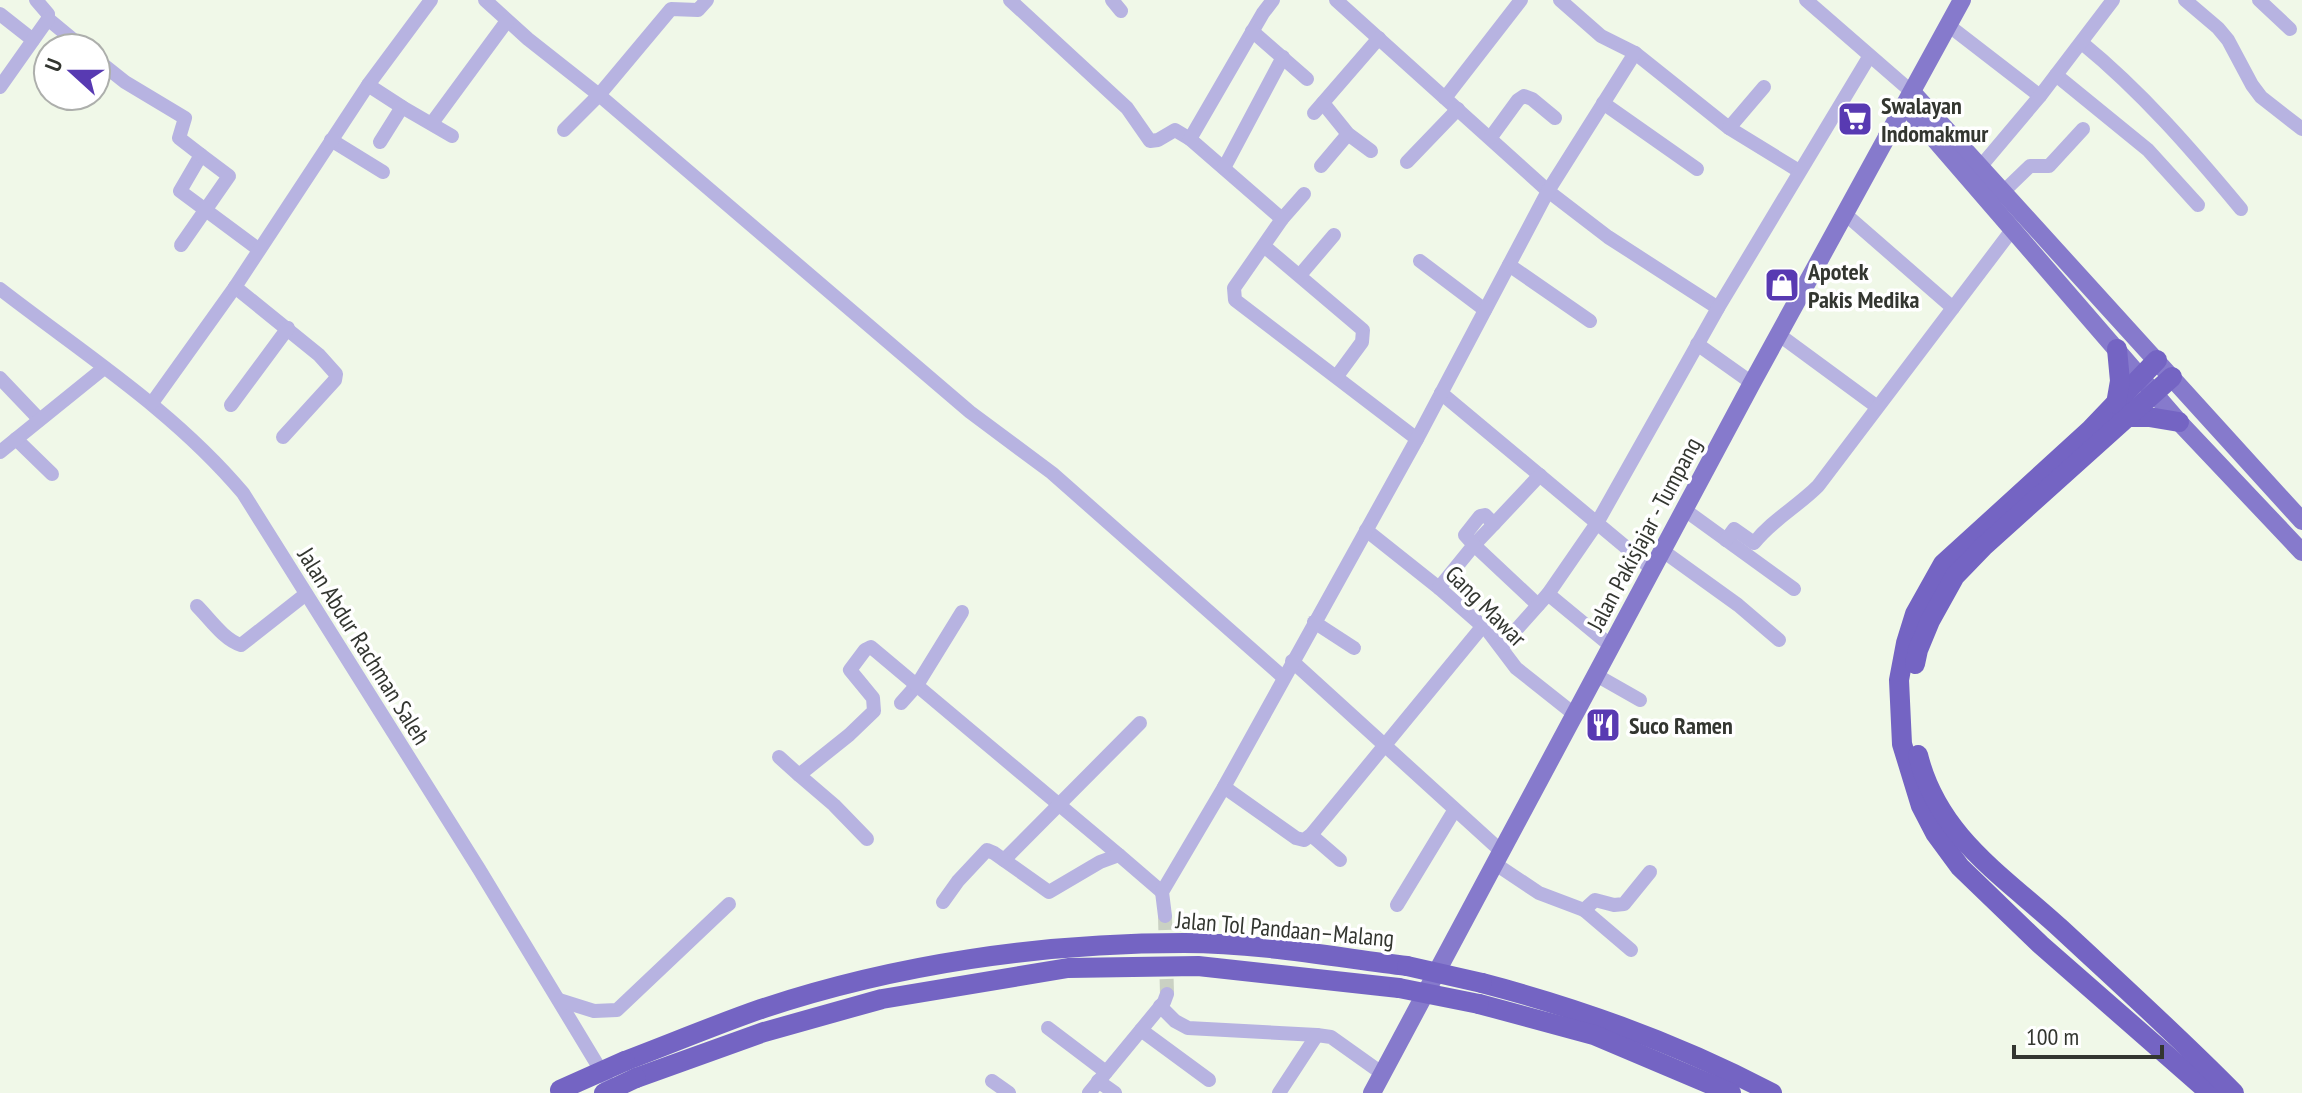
<svg xmlns="http://www.w3.org/2000/svg" width="2302" height="1093" viewBox="0 0 2302 1093" font-family="'PT Sans Narrow',sans-serif">
	<style>
		.lines { fill: none; stroke-linecap: round; stroke-linejoin: round }
		.minor-tunnel { stroke: #cad1c3; stroke-width: 14; stroke-dasharray: 14 7; stroke-linecap: butt }
		.minor { stroke: #b7b3e1; stroke-width: 14 }
		.major { stroke: #867acc; stroke-width: 18 }
		.highway { stroke: #7464c3; stroke-width: 20 }
		.highway-bridge { stroke: #7464c3; stroke-width: 20 }
		.labels { text-anchor: middle; dominant-baseline: central; stroke-width: 7; stroke-linejoin: round; paint-order: stroke }
		.poi-label { font-size: 24px; font-weight: bold; fill: #333630; stroke: #fff; text-anchor: start }
		.street-label { font-size: 24px; fill: #333630; stroke: #fff }
	</style>
	<rect width="100%" height="100%" fill="#f0f8e8"/>
	<g class="lines">
		<path class="minor-tunnel" d="M 1165,916 L 1167,994"/>
		<g class="minor">
			<path d="M 36,0 L 48,14 L 48,19 L 83,48"/>
			<path d="M 485,0 L 528,39 L 599,95 L 970,412 L 1052,473 L 1283,677"/>
			<path d="M 1010,0 L 1127,108 L 1150,141 L 1158,140 L 1175,130 L 1190,139"/>
			<path d="M 1112,0 L 1121,11"/>
			<path d="M 1273,0 L 1263,13 L 1190,139 L 1282,219 L 1234,288 L 1235,300 L 1417,439"/>
			<path d="M 1336,0 L 1548,191 L 1608,237 L 1718,308"/>
			<path d="M 1560,0 L 1601,36 L 1635,53 L 1729,128 L 1799,171"/>
			<path d="M 1806,0 L 1913,93"/>
			<path d="M 2185,0 L 2218,28 L 2228,40 L 2252,85 L 2261,97 L 2302,129"/>
			<path d="M 2259,0 L 2290,29"/>
			<path d="M 0,14 L 33,40"/>
			<path d="M 1948,25 L 2040,96"/>
			<path d="M 1252,31 L 1307,79"/>
			<path d="M 2082,43 C 2142,92 2192,150 2241,209"/>
			<path d="M 96,59 L 125,82 L 185,118 L 179,138 L 201,155 L 180,191 L 258,249"/>
			<path d="M 2056,75 L 2148,150 L 2198,205"/>
			<path d="M 368,85 L 402,107"/>
			<path d="M 0,87 L 48,19"/>
			<path d="M 1445,98 L 1521,0"/>
			<path d="M 1323,103 L 1348,134 L 1371,151"/>
			<path d="M 1603,103 L 1697,169"/>
			<path d="M 1314,113 L 1379,38"/>
			<path d="M 432,123 L 507,21"/>
			<path d="M 1729,128 L 1764,87"/>
			<path d="M 564,130 L 599,95 L 671,9 L 698,10 L 707,0"/>
			<path d="M 1491,137 L 1518,100 L 1524,96 L 1532,99 L 1555,118"/>
			<path d="M 331,140 L 383,172"/>
			<path d="M 380,142 L 402,107 L 452,136"/>
			<path d="M 1407,162 L 1458,109"/>
			<path d="M 1321,166 L 1348,134"/>
			<path d="M 1981,166 L 2040,96 L 2113,0"/>
			<path d="M 1224,168 L 1283,57"/>
			<path d="M 2004,191 L 2030,166 L 2049,166 L 2083,129"/>
			<path d="M 1844,213 L 1953,308"/>
			<path d="M 1282,219 L 1304,194"/>
			<path d="M 181,245 L 229,176 L 201,155"/>
			<path d="M 1264,246 L 1363,330 L 1362,342 L 1337,376"/>
			<path d="M 1420,261 L 1485,310"/>
			<path d="M 1509,265 L 1590,321"/>
			<path d="M 1300,275 L 1334,235"/>
			<path d="M 235,287 L 319,355 L 336,374 L 335,380 L 283,437"/>
			<path d="M 0,289 C 84,354 174,411 243,493 L 479,869 L 606,1079"/>
			<path d="M 1778,334 L 1876,406"/>
			<path d="M 1697,344 L 1752,383"/>
			<path d="M 0,378 L 39,419"/>
			<path d="M 1441,393 L 1652,569"/>
			<path d="M 152,403 L 235,287 L 368,85 L 431,0"/>
			<path d="M 231,405 L 288,328"/>
			<path d="M 16,439 L 52,474"/>
			<path d="M 0,452 L 104,368"/>
			<path d="M 1685,510 L 1794,589"/>
			<path d="M 1494,524 L 1474,545 L 1538,605"/>
			<path d="M 1366,530 L 1439,588 L 1488,631 L 1516,668 L 1574,714"/>
			<path d="M 1726,540 L 1734,529 L 1754,543 C 1772,520 1797,507 1818,486 L 2012,230"/>
			<path d="M 1663,551 L 1738,605 L 1779,640"/>
			<path d="M 1439,588 L 1474,545 L 1465,535 L 1480,516 L 1485,515 L 1494,524 L 1540,475"/>
			<path d="M 1548,594 L 1611,646"/>
			<path d="M 197,606 C 210,619 224,640 241,645 L 306,594"/>
			<path d="M 1314,622 L 1354,648"/>
			<path d="M 1501,647 L 1548,594 L 1597,523 L 1718,308 L 1869,57"/>
			<path d="M 1292,661 L 1501,851"/>
			<path d="M 1596,675 L 1640,700"/>
			<path d="M 901,703 L 917,685 L 962,612"/>
			<path d="M 779,757 L 799,775 L 849,735 L 874,711 L 873,698 L 850,670 L 865,650 L 871,647 L 1119,855"/>
			<path d="M 799,775 L 834,805 L 867,839"/>
			<path d="M 1224,787 L 1296,838 L 1304,840 L 1311,835 L 1482,627"/>
			<path d="M 1311,835 L 1340,860"/>
			<path d="M 1004,860 L 1140,723"/>
			<path d="M 1494,863 L 1539,893 L 1584,910 L 1631,950"/>
			<path d="M 943,902 L 958,881 L 987,850 L 994,853 L 1049,892 L 1100,862 L 1119,855 L 1162,892"/>
			<path d="M 1397,905 L 1454,811"/>
			<path d="M 1584,910 L 1595,900 L 1614,905 L 1624,904 L 1650,872"/>
			<path d="M 1165,916 L 1162,892 L 1224,787 L 1417,439 L 1548,191 L 1635,53"/>
			<path d="M 559,1000 L 594,1011 L 617,1010 L 729,904"/>
			<path d="M 1160,1006 L 1175,1021 L 1188,1028 L 1317,1035"/>
			<path d="M 1048,1028 L 1106,1072"/>
			<path d="M 1141,1030 L 1209,1080"/>
			<path d="M 992,1081 L 1009,1093"/>
			<path d="M 1098,1081 L 1115,1093"/>
			<path d="M 1089,1093 L 1164,1002 L 1167,994"/>
			<path d="M 1279,1093 L 1317,1035 L 1331,1037 L 1383,1074"/>
		</g>
		<g class="major">
			<path d="M 1913,93 L 2302,521"/>
			<path d="M 1905,105 L 2179,422 L 2302,552"/>
			<path d="M 1887,136 L 1911,133 L 1936,137"/>
			<path d="M 1372,1093 L 1752,383 L 1962,0"/>
		</g>
		<g class="highway">
			<path d="M 2157,360 L 2090,430 L 1943,564 L 1915,614 L 1906,643 L 1899,680 L 1902,744 L 1921,806 L 1935,833 L 1960,867 L 2041,945 L 2210,1093"/>
			<path d="M 2116,404 L 2120,381 L 2117,349"/>
			<path d="M 2129,417 L 2149,417 L 2179,422"/>
			<path d="M 1915,664 L 1918,650 L 1930,621 L 1955,576 L 1984,546 L 2172,377"/>
			<path d="M 1918,755 C 1938,836 2002,875 2060,928 C 2118,982 2178,1036 2234,1093"/>
			<path d="M 1482,983 C 1582,1009 1680,1045 1772,1093"/>
			<path d="M 1479,1004 L 1594,1035 L 1731,1093"/>
			<path d="M 625,1061 C 670,1044 715,1025 761,1009 C 896,964 1042,943 1184,943 C 1259,943 1334,957 1407,966"/>
			<path d="M 636,1078 L 764,1032 L 882,999 L 1068,968 L 1198,966 L 1399,988"/>
		</g>
		<g class="highway-bridge">
			<path d="M 1407,966 L 1482,983"/>
			<path d="M 1399,988 L 1479,1004"/>
			<path d="M 560,1090 L 625,1061"/>
			<path d="M 604,1093 L 636,1078"/>
		</g>
	</g>
	<defs>
		<symbol id="supermarket-square" viewBox="-11 -11 22 22"><rect x="-9" y="-9" width="18" height="18" rx="4" fill="#583ab2" stroke="#fff"/><path d="M-6-5.5h2.5l.6 2H6L4.5 2H-2.5L-4.4-4H-6ZM-1.5 3.2a1.3 1.3 0 1 0 .1 0ZM3 3.2a1.3 1.3 0 1 0 .1 0Z" fill="#fff"/></symbol>
		<symbol id="shop-square" viewBox="-11 -11 22 22"><rect x="-9" y="-9" width="18" height="18" rx="4" fill="#583ab2" stroke="#fff"/><path d="M-5-2.5h2.3a2.7 3.5 0 0 1 5.4 0H5L5.5 6h-11ZM-1.5-2.5h3a1.5 2.3 0 0 0-3 0Z" fill="#fff"/></symbol>
		<symbol id="restaurant-square" viewBox="-11 -11 22 22"><rect x="-9" y="-9" width="18" height="18" rx="4" fill="#583ab2" stroke="#fff"/><path d="M-5-6h1v4h1v-4h1v4h1v-4h1v5L-1.5 .5V6h-2V.5L-5-1ZM5-6V6H3V1.5H1.5Q1.5-4 5-6Z" fill="#fff"/></symbol>
	</defs>
	<g fill-rule="evenodd">
		<use href="#supermarket-square" x="1835" y="99" width="40" height="40"/>
		<use href="#shop-square" x="1762" y="265" width="40" height="40"/>
		<use href="#restaurant-square" x="1583" y="705" width="40" height="40"/>
	</g>
	<g class="labels">
		<g class="poi-label">
			<text x="1881" y="105">Swalayan<tspan x="1881" dy="28">Indomakmur</tspan></text>
			<text x="1808" y="271">Apotek<tspan x="1808" dy="28">Pakis Medika</tspan></text>
			<text x="1629" y="725">Suco Ramen</text>
		</g>
		<g class="street-label">
			<text transform="translate(1644 534) rotate(-62)">Jalan Pakisjajar - Tumpang</text>
			<text transform="translate(1486 606) rotate(45)">Gang Mawar</text>
			<text transform="translate(364 646) rotate(58)">Jalan Abdur Rachman Saleh</text>
			<text transform="translate(1285 929) rotate(5)">Jalan Tol Pandaan–Malang</text>
		</g>
	</g>
	<g transform="translate(72 72) rotate(291)"><circle r="38" fill="#ffffff" stroke="#adafac" stroke-width="2"/>
	<path d="M0-6L14 30L0 20L-14 30Z" fill="#583ab2"/>
	<text y="-12" font-size="22" font-weight="bold" text-anchor="middle" fill="#333630">U</text>
	</g>
	<path d="M2014 1045v12h148v-12" fill="none" stroke="#333630" stroke-width="4"/>
	<text x="2026" y="1045" font-size="24" fill="#333630" stroke="#ffffff" stroke-width="6" paint-order="stroke">100 m</text>
</svg>
